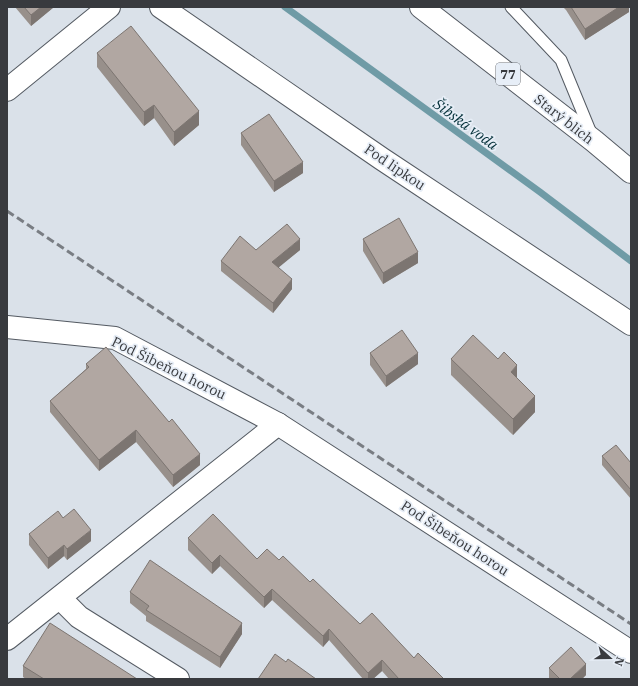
<svg xmlns="http://www.w3.org/2000/svg" width="638" height="686" viewBox="0 0 638 686" font-family="'IBM Plex Serif',serif">
	<style>
		.lines { fill: none; stroke-linecap: round; stroke-linejoin: round }
		.stream { stroke: #6f9ba6; stroke-width: 7 }
		.service-casing { stroke: #545a62; stroke-width: 13 }
		.minor-casing { stroke: #545a62; stroke-width: 24 }
		.primary-casing { stroke: #545a62; stroke-width: 24 }
		.service { stroke: #fff; stroke-width: 11 }
		.minor { stroke: #fff; stroke-width: 22 }
		.primary { stroke: #fff; stroke-width: 22 }
		.rail { stroke: #797d83; stroke-width: 3; stroke-dasharray: 8 4; stroke-linecap: butt }
		.wall { fill: #98908b }
		.shaded-wall { fill: #7c7571 }
		.building { fill: #b1a7a2; stroke: #7c7571 }
		.labels { text-anchor: middle; dominant-baseline: central; stroke-width: 3.5; stroke-linejoin: round; paint-order: stroke }
		.shield { fill: #e7eef7; stroke: #6c7076; stroke-width: 1 }
		.shield-label { font-size: 13px; font-weight: bold; fill: #383a3e }
		.street-label { font-size: 14px; fill: #383a3e; stroke: #e7eef7 }
		.water-label { font-size: 15px; font-style: italic; fill: #05313a; stroke: #e7eef7 }
	</style>
	<rect width="100%" height="100%" fill="#dae1e9"/>
	<g class="lines">
		<path class="stream" d="M 285,7 L 540,192 L 631,261"/>
		<defs>
			<path id="service" d="M 511,7 L 561,60 L 591,133"/>
			<g id="minor">
				<path d="M 161,7 L 382,159 L 631,324"/>
				<path d="M 7,90 L 109,7"/>
				<path d="M 7,327 L 115,338 L 278,424 L 631,652"/>
				<path d="M 60,598 L 79,617 L 178,679"/>
				<path d="M 7,639 L 278,424"/>
			</g>
			<path id="primary" d="M 421,7 L 594,141 L 631,172"/>
		</defs>
		<use href="#service" class="service-casing"/>
		<use href="#minor" class="minor-casing"/>
		<use href="#primary" class="primary-casing"/>
		<use href="#service" class="service"/>
		<use href="#minor" class="minor"/>
		<use href="#primary" class="primary"/>
		<path class="rail" d="M 7,211 L 631,624"/>
	</g>
	<g class="wall">
		<path d="M 15,7 L 54,7 L 31,26 Z"/>
		<path d="M 563,7 L 629,7 L 629,12 L 585,40 L 566,10 Z"/>
		<path d="M 97,53 L 199,125 L 174,146 L 154,118 L 144,126 L 97,67 Z"/>
		<path d="M 241,133 L 303,173 L 274,192 L 241,145 Z"/>
		<path d="M 363,239 L 418,263 L 383,284 L 363,251 Z"/>
		<path d="M 256,250 L 300,250 L 278,267 L 292,289 L 273,313 L 221,271 L 221,261 Z"/>
		<path d="M 370,353 L 418,364 L 386,387 L 370,365 Z"/>
		<path d="M 451,359 L 517,378 L 535,412 L 513,435 L 451,375 Z"/>
		<path d="M 86,364 L 200,465 L 173,487 L 136,442 L 99,471 L 50,412 L 50,401 L 86,369 Z"/>
		<path d="M 602,456 L 631,463 L 631,499 L 602,465 Z"/>
		<path d="M 63,518 L 91,541 L 67,560 L 64,556 L 48,569 L 29,545 L 29,534 Z"/>
		<path d="M 188,538 L 257,559 L 279,560 L 310,582 L 360,624 L 414,658 L 444,679 L 389,679 L 382,671 L 373,679 L 363,679 L 329,640 L 323,647 L 272,600 L 264,608 L 220,566 L 212,574 L 188,550 Z"/>
		<path d="M 130,592 L 242,634 L 220,668 L 146,621 L 146,616 L 130,603 Z"/>
		<path d="M 23,666 L 137,679 L 26,679 L 23,677 Z"/>
		<path d="M 549,668 L 586,675 L 582,679 L 549,679 Z"/>
	</g>
	<g class="shaded-wall">
		<path d="M 41,7 L 54,7 L 31,26 L 31,15 Z"/>
		<path d="M 619,7 L 629,7 L 629,12 L 585,40 L 585,29 Z"/>
		<path d="M 154,105 L 154,118 L 144,126 L 144,112 Z"/>
		<path d="M 199,111 L 199,125 L 174,146 L 174,132 Z"/>
		<path d="M 303,162 L 303,173 L 274,192 L 274,181 Z"/>
		<path d="M 300,239 L 300,250 L 272,273 L 272,262 Z"/>
		<path d="M 418,252 L 418,263 L 383,284 L 383,273 Z"/>
		<path d="M 292,279 L 292,289 L 273,313 L 273,303 Z"/>
		<path d="M 418,353 L 418,364 L 386,387 L 386,376 Z"/>
		<path d="M 517,365 L 517,381 L 511,372 Z"/>
		<path d="M 535,396 L 535,412 L 513,435 L 513,419 Z"/>
		<path d="M 136,430 L 136,442 L 99,471 L 99,460 Z"/>
		<path d="M 200,454 L 200,465 L 173,487 L 173,475 Z"/>
		<path d="M 91,530 L 91,541 L 67,560 L 67,549 Z"/>
		<path d="M 64,545 L 64,556 L 48,569 L 48,558 Z"/>
		<path d="M 220,555 L 220,566 L 212,574 L 212,563 Z"/>
		<path d="M 272,589 L 272,600 L 264,608 L 264,597 Z"/>
		<path d="M 242,623 L 242,634 L 220,668 L 220,657 Z"/>
		<path d="M 329,629 L 329,640 L 323,647 L 323,636 Z"/>
		<path d="M 382,660 L 382,671 L 373,679 L 368,679 L 368,673 Z"/>
		<path d="M 586,664 L 586,675 L 582,679 L 570,679 Z"/>
	</g>
	<g class="building">
		<path d="M 24,7 L 41,7 L 31,15 Z"/>
		<path d="M 571,7 L 619,7 L 585,29 Z"/>
		<path d="M 131,26 L 199,111 L 174,132 L 154,105 L 144,112 L 97,53 Z"/>
		<path d="M 269,114 L 303,162 L 274,181 L 241,133 Z"/>
		<path d="M 399,218 L 418,252 L 383,273 L 363,239 Z"/>
		<path d="M 287,224 L 300,239 L 272,262 L 292,279 L 273,303 L 221,261 L 240,236 L 256,250 Z"/>
		<path d="M 402,330 L 418,353 L 386,376 L 370,353 Z"/>
		<path d="M 473,335 L 498,359 L 504,352 L 517,365 L 511,372 L 535,396 L 513,419 L 451,359 Z"/>
		<path d="M 106,347 L 169,422 L 172,419 L 200,454 L 173,475 L 136,430 L 99,460 L 50,401 L 89,367 L 86,364 Z"/>
		<path d="M 616,445 L 631,463 L 631,490 L 602,456 Z"/>
		<path d="M 74,509 L 91,530 L 67,549 L 64,545 L 48,558 L 29,534 L 58,511 L 63,518 Z"/>
		<path d="M 213,514 L 257,559 L 267,549 L 279,560 L 283,556 L 310,582 L 313,579 L 360,624 L 372,613 L 414,658 L 418,653 L 444,679 L 399,679 L 382,660 L 368,673 L 329,629 L 323,636 L 272,589 L 264,597 L 220,555 L 212,563 L 188,538 Z"/>
		<path d="M 150,560 L 242,623 L 220,657 L 146,610 L 149,606 L 130,592 Z"/>
		<path d="M 50,623 L 137,679 L 44,679 L 23,666 Z"/>
		<path d="M 571,647 L 586,664 L 570,679 L 560,679 L 549,668 Z"/>
		<path d="M 275,654 L 286,662 L 288,659 L 316,679 L 258,679 Z"/>
	</g>
	<g class="labels">
		<rect class="shield" x="496" y="63" width="24" height="22" rx="3"/>
		<g class="shield-label">
			<text x="508" y="74">77</text>
		</g>
		<g class="street-label">
			<text transform="translate(564 119) rotate(38)">Starý blich</text>
			<text transform="translate(395 167) rotate(34)">Pod lipkou</text>
			<text transform="translate(169 368) rotate(26)">Pod Šibeňou horou</text>
			<text transform="translate(455 538) rotate(33)">Pod Šibeňou horou</text>
		</g>
		<g class="water-label">
			<text transform="translate(466 124) rotate(36)">Šibská voda</text>
		</g>
	</g>
	<rect width="638" height="686" fill="none" stroke="#383a3e" stroke-width="16"/>
	<g transform="translate(610 658) rotate(111)" stroke="#e7eef7" stroke-width="3" paint-order="stroke">
	<path d="M0-3L7 15L0 10L-7 15Z" fill="#383a3e"/>
	<text y="-6" font-size="11" font-weight="bold" text-anchor="middle" fill="#383a3e">N</text>
	</g>
</svg>
